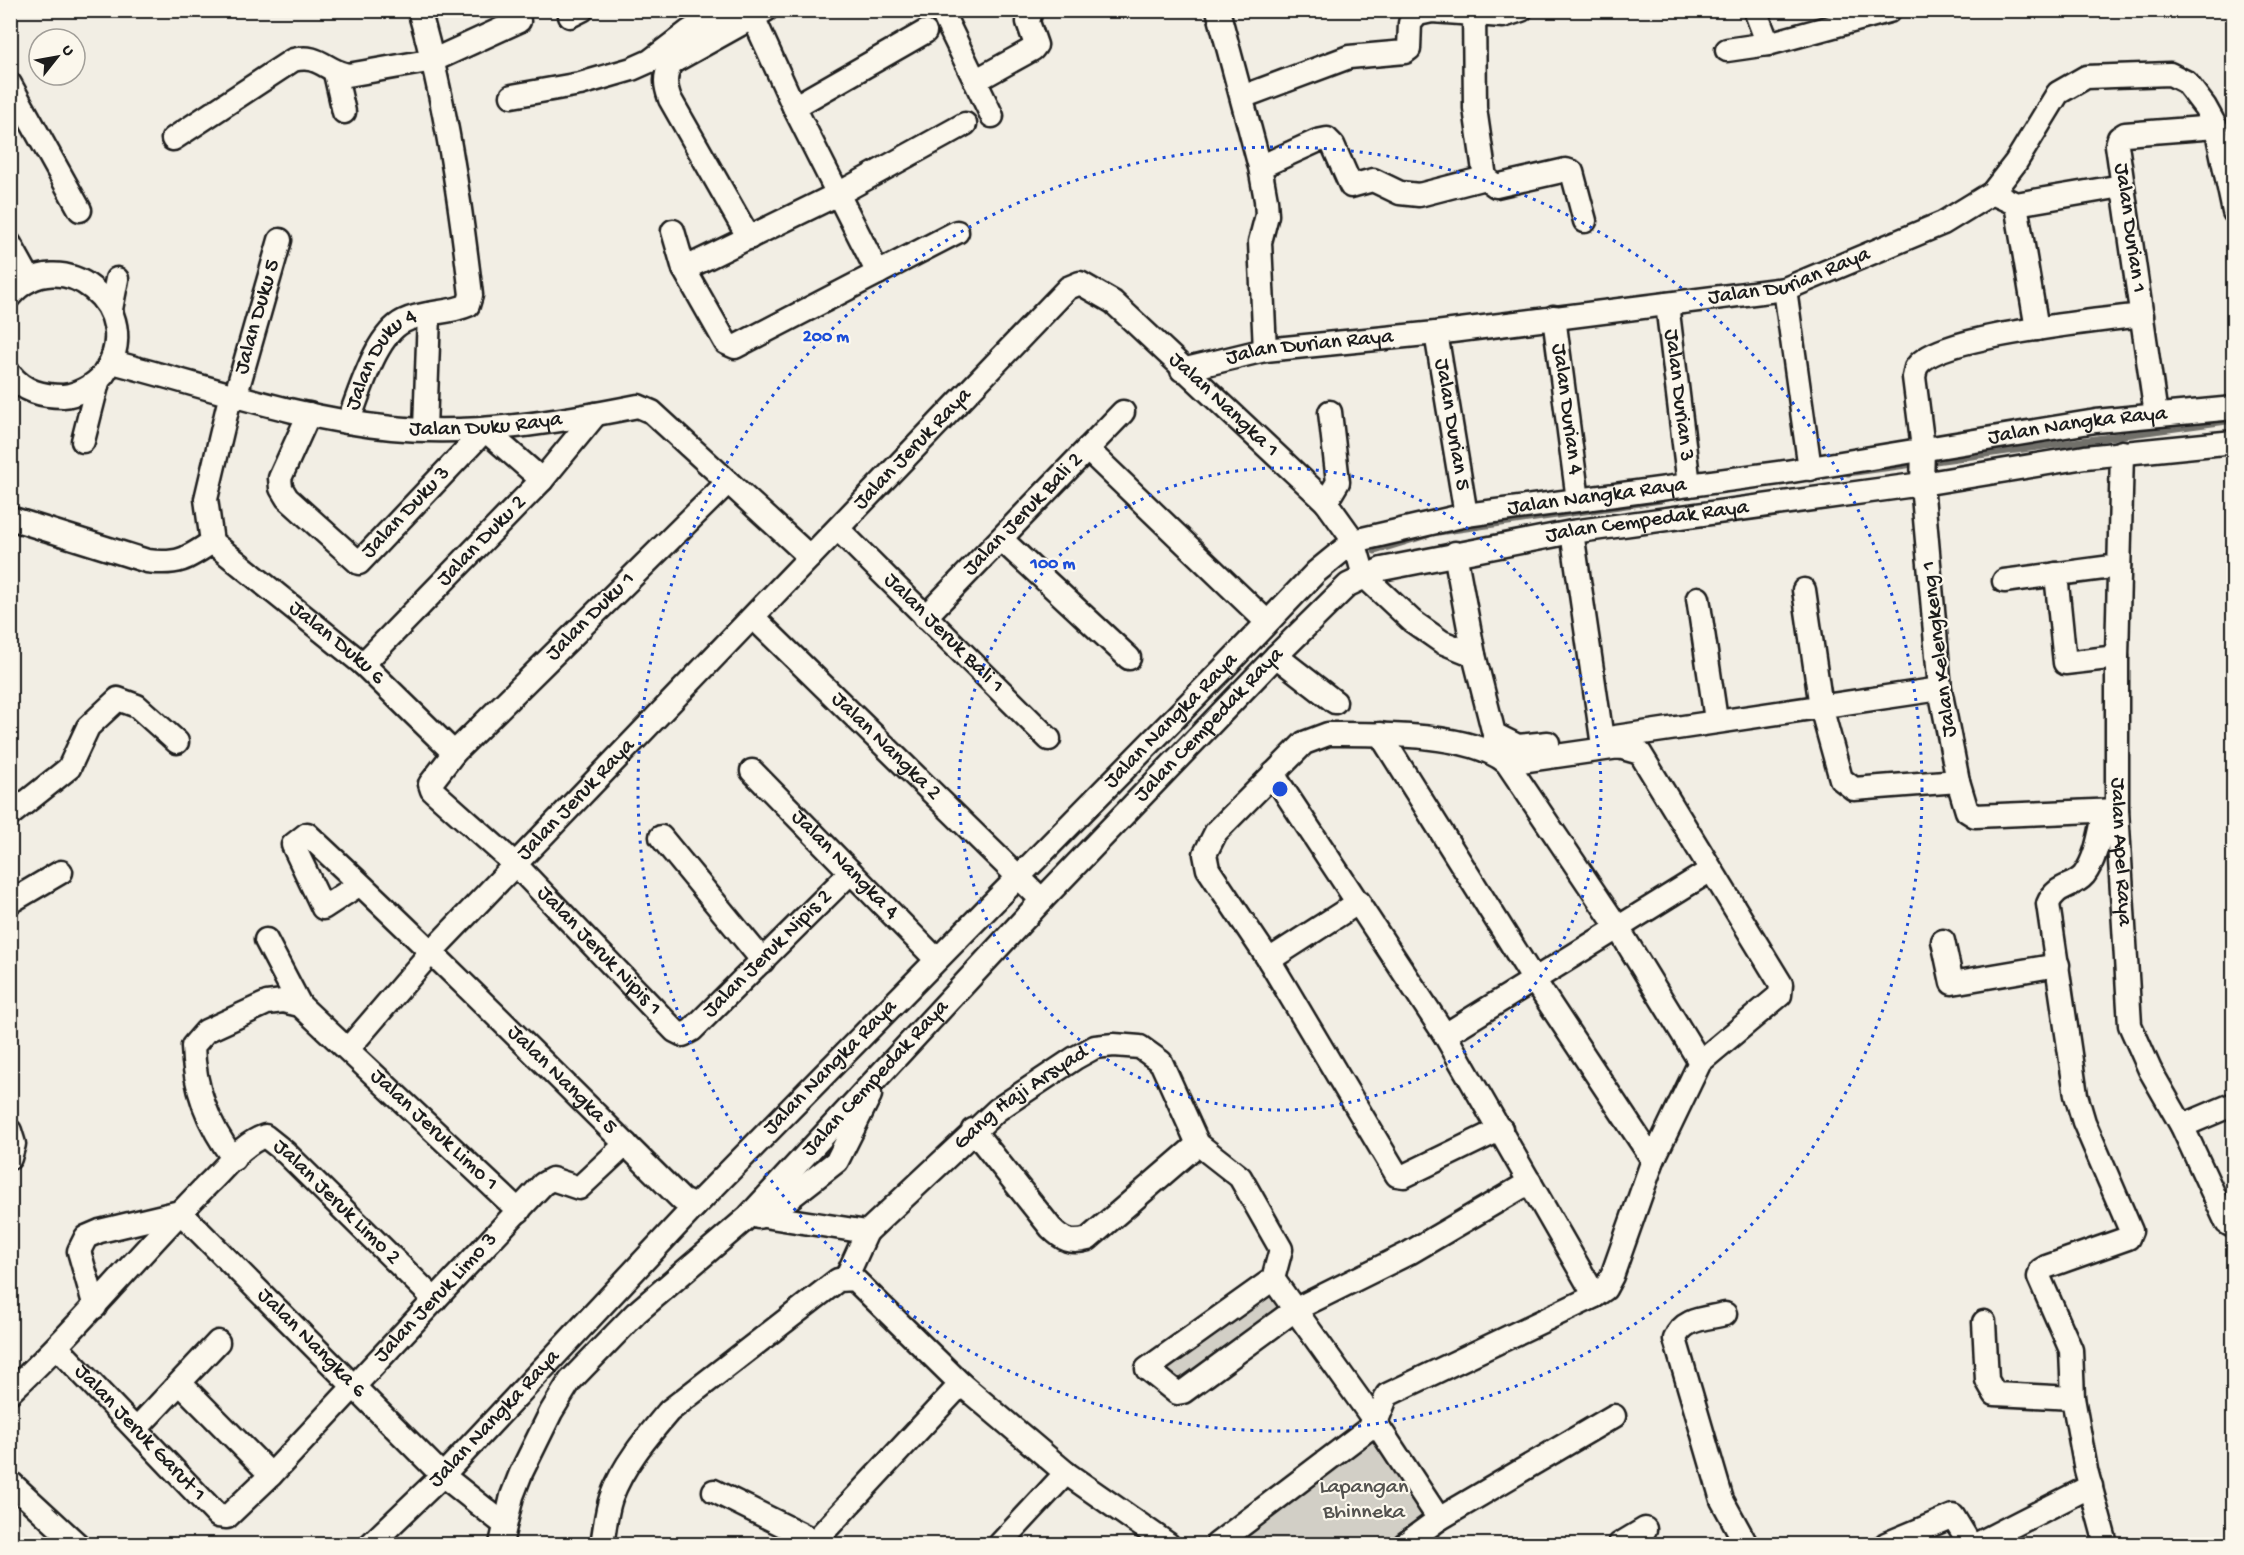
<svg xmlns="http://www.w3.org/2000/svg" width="2244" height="1555" viewBox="0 0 2244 1555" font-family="'Gochi Hand',sans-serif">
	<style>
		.green { fill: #d2cfc6; stroke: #777671; stroke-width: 1.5 }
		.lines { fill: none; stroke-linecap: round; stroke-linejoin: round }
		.stream { stroke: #716f6b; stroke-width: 7 }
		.minor-casing { stroke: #1c1c1c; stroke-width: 27 }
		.minor { stroke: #fbf7ec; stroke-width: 22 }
		.ring { fill: none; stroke: #1d4ed8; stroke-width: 3; stroke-dasharray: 3 6 }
		.labels { text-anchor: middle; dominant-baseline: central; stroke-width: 4.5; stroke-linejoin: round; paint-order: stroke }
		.street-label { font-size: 22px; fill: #1c1c1c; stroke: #fbf7ec }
		.park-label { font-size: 22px; fill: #53524f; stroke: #fbf7ec }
		.centre { fill: #1d4ed8; stroke: #fbf7ec; stroke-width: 3 }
		.ring-label { font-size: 18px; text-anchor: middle; font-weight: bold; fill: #1d4ed8; stroke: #fbf7ec; stroke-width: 4.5; stroke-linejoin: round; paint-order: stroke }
	</style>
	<rect width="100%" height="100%" fill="#f2eee4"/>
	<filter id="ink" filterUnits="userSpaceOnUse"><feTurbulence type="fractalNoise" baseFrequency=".0167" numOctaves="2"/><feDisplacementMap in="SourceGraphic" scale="12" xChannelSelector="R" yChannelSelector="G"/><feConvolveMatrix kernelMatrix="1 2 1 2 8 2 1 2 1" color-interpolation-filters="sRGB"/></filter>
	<g filter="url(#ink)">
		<g class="green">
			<path d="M 1273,1279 L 1298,1307 L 1177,1393 L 1147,1369 Z"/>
			<path d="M 1375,1438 L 1427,1516 L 1389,1544 L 1237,1544 Z"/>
		</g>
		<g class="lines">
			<g class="stream">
				<path d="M 1848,473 L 2234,420"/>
				<path d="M 1438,532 L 1661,500"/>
				<path d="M 1375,551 L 1427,535"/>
			</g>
			<defs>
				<g id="minor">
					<path d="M 750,10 L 794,107 L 878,273"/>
					<path d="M 941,10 L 992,116"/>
					<path d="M 1218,10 L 1260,167 L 1266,200 L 1267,215 L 1260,242 L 1265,350"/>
					<path d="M 1474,10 L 1475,108 L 1485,178 L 1496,186 L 1566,170 L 1572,172 L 1585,221"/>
					<path d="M 1755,10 L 1768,44 L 1889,11"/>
					<path d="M 570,16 L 582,10"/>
					<path d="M 1727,50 L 1768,44"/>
					<path d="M 335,73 L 344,112"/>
					<path d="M 975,81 L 1033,49 L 1036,45 L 1028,22 L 1031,10"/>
					<path d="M 10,84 L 80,210"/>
					<path d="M 512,96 L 580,84 L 632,69 L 650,61 L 688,32 L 724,10"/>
					<path d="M 1242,97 L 1349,57 L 1405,52 L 1409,49 L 1410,23 L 1418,14 L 1432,11 L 1503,16 L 1521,10"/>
					<path d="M 794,107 L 925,32"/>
					<path d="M 173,139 L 293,60 C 319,53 325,71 348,75 L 434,60 L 519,21"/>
					<path d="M 1260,167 L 1317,141 L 1327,139 L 1333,145 L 1351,186 L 1373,180 L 1400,193 L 1419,195 L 1485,178"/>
					<path d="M 1992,193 L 2016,204 L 2122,186"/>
					<path d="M 2016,204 L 2037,329"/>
					<path d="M 673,231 L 684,269"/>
					<path d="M 957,232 L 735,347 L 726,343 L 684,269 L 838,194 L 965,124"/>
					<path d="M 749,238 L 670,99 C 665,85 664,77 671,63 L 766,10"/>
					<path id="s1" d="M 280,240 L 236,394 L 228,406 L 206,499 L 212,542 L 363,664 L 454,753"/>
					<path d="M 10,244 L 30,280"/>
					<path d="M 1785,289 L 1810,469"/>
					<path d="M 10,296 C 60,238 150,309 103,375 C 94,386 77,395 63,396 C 43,396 24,392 10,374"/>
					<path id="s2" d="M 1667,304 L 1689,485"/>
					<path d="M 111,309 L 117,279"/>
					<path id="s3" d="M 1554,317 L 1578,500"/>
					<path id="s4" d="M 1436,333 L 1466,515"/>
					<path id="s5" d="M 112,362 C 204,385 297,419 392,428 C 474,436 558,422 638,406 L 652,412 L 810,557"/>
					<path id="s6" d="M 1182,370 L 1265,350 L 1436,333 L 1785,289 L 1943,223 L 1992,193 L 2016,162 L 2058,93 L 2086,77 L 2170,74 L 2186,82 L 2205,107 L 2216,127 L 2234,212"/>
					<path id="s7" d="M 309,414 L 280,478 L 281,488 L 287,498 L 359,563 L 485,430 L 542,480"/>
					<path d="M 2156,415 L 2117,145 L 2119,138 L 2125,134 L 2216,127"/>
					<path id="s8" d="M 348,422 C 360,393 375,335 404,321 C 424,311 448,314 468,305 L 471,295 C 460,200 446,103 419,10"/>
					<path d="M 425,429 L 429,314"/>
					<path d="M 83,441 L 98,382"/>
					<path d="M 1087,449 L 1266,621"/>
					<path id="s9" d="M 2122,452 L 2117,657 L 2117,810 L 2130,1025 L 2150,1070 L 2182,1126 L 2227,1223 L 2234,1227"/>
					<path id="s10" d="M 728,482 L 454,753 L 430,784 L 432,790 L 516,865 L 675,1031 L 683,1035 L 692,1030 L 851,872"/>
					<path d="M 1326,502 L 1338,482 L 1330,412"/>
					<path d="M 10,518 L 147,561 C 178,565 187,559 212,542"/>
					<path id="s11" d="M 839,530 L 1049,739"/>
					<path d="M 1572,532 L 1602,739"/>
					<path d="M 1001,539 L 1129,658"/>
					<path d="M 1455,553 L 1474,655 L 1494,734 L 1518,746 L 1548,743"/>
					<path d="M 2056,574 L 2065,663 L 2117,657"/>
					<path d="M 2004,581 L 2119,566"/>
					<path d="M 1804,590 L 1821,707 L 1841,779 L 1854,789 L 1958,781"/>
					<path d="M 1698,598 L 1716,720"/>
					<path id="s12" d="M 925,617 L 1123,412"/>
					<path id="s13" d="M 754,618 L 1042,900"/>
					<path d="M 1276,656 L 1335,702"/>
					<path id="s14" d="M 363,664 L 542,480 L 596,414"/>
					<path d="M 1380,734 L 1534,980 L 1653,1160"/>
					<path d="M 1602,739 L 1940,689"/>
					<path id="s15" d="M 752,771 L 936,959"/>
					<path d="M 1273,774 L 1445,1035 L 1595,1296"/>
					<path d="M 2117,810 L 1975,816 L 1967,811 L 1958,781 L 1940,689 L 1922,484 L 1923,448 L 1914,377 C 1915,374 1915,371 1916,368 C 1932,336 2104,320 2142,315"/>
					<path d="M 2105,811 C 2100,831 2097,858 2084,875 C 2073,888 2056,884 2048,904 L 2076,1095 L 2084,1122 L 2131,1231 L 2128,1238 L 2046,1267 L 2041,1270 L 2039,1277 L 2071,1350 L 2073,1398 L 2086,1470 L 2106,1544"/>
					<path d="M 10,815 L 69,768 L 88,727 L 118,699 L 137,706 L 177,742"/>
					<path d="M 661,837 L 763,961"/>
					<path id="s16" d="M 360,884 L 323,908 L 293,845 L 307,834 C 435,953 558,1077 682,1200 L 695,1206"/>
					<path d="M 10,902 L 61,872"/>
					<path d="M 266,940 L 300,1005"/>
					<path d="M 1943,941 L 1952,983 L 2058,965"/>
					<path d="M 1269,960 L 1359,902"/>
					<path d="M 1445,1035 L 1711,870"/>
					<path id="s17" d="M 348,1049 L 432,951 L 1068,288 L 1080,283 L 1113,302 L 1326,502 L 1354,541 L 1364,576 L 1412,621 L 1442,642 L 1474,655"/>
					<path d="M 2182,1126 L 2234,1104"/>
					<path d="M 1501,1129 L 1404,1176 L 1397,1175 L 1269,960 L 1208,869 L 1205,854 L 1216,832 L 1304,743 L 1328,734 C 1375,734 1471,732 1507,763 L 1618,928 L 1700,1062"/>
					<path d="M 973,1130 L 1051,1228 C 1063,1240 1071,1244 1088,1239 L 1198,1144"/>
					<path d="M 10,1131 L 14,1144 L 10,1158"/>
					<path id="s18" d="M 234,1159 C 208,1125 194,1088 193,1046 L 206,1031 L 267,1003 L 283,1001 L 300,1005 L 519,1211"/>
					<path id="s19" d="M 764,1216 L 867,1232 L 997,1110 L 1075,1058 L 1095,1047 L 1114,1045 L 1140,1047 L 1161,1062 L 1198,1144 L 1240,1177 L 1281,1249 L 1273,1279"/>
					<path d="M 758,1217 L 773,1211 L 837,1161 L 870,1095"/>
					<path d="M 846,1278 L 867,1232"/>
					<path d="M 1273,1279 L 1147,1369 L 1177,1393 L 1183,1392 L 1296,1309 L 1409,1253 L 1530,1182"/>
					<path d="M 1273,1279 L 1376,1423 L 1439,1519"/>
					<path id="s20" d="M 95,1307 L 79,1251 L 86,1237 L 100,1231 L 180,1212 L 441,1474 L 505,1525"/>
					<path d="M 1725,1314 C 1705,1319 1683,1318 1675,1339 L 1722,1500 L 1746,1544"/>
					<path d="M 1984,1322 L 1987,1380 L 1995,1394 L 2073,1398"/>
					<path id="s21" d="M 58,1348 L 218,1516 L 227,1517 L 271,1475 L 543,1184 L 552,1179 L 579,1188 L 626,1144"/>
					<path d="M 180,1383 L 271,1475"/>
					<path id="s22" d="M 10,1392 C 81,1326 141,1251 209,1183 C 225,1168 243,1143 265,1136 L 285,1152 L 435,1300"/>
					<path d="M 137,1428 L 218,1342"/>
					<path d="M 10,1482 L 77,1544"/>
					<path d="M 714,1491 L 821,1544"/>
					<path d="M 816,1540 L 961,1384"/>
					<path id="s23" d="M 371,1544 L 443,1475 L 695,1206 L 1222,670 L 1316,572 L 1354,541 L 1466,515 L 1786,472 L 2096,421 L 2234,408"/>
					<path id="s24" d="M 501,1544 L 512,1496 L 521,1473 L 551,1412 L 570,1381 L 636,1313 L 748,1217 L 1042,900 L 1276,656 L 1348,585 L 1382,569 L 1572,532 L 1922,484 L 2085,457 L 2234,442"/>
					<path d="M 602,1544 C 605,1529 606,1512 611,1498 C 623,1465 647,1437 669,1411 L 838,1280 L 854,1279 L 961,1384 L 1066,1473 L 1168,1544"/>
					<path d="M 1000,1544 L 1066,1473"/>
					<path d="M 1217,1544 L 1376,1423 L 1387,1395 L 1595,1296 L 1605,1289 L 1612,1276 L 1653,1160 L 1700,1062 L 1780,995 L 1781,984 L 1640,753 L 1619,747 L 1507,763"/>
					<path d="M 1405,1544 L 1439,1519 L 1614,1416"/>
					<path d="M 1620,1544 L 1645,1529"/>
					<path d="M 1886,1544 L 1953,1516 L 1970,1544"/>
					<path d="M 1977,1544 L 2091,1486"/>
				</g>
			</defs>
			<use href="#minor" class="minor-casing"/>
			<use href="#minor" class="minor"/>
		</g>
	</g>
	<g class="ring">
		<circle cx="1280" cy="789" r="321"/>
		<circle cx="1280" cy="789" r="642"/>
	</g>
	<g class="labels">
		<g class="street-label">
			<text transform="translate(2129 228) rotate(82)">Jalan Durian 1</text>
			<text stroke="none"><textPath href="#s6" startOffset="616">Jalan Durian Raya</textPath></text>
			<text transform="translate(258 317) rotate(-74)">Jalan Duku 5</text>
			<text stroke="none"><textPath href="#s6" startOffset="130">Jalan Durian Raya</textPath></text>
			<text stroke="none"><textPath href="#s8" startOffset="72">Jalan Duku 4</textPath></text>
			<text stroke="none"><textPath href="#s2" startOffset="92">Jalan Durian 3</textPath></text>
			<text stroke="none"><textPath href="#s17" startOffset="1250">Jalan Nangka 1</textPath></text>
			<text stroke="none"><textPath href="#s3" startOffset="93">Jalan Durian 4</textPath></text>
			<text stroke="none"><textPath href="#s5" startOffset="382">Jalan Duku Raya</textPath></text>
			<text stroke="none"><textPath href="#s4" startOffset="93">Jalan Durian 5</textPath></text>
			<text stroke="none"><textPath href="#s23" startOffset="2138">Jalan Nangka Raya</textPath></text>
			<text stroke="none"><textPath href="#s17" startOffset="824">Jalan Jeruk Raya</textPath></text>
			<text stroke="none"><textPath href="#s23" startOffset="1652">Jalan Nangka Raya</textPath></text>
			<text stroke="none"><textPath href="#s7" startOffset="258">Jalan Duku 3</textPath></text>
			<text stroke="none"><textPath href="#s12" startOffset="142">Jalan Jeruk Bali 2</textPath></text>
			<text stroke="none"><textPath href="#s24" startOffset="1599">Jalan Cempedak Raya</textPath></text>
			<text stroke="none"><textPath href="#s14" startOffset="171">Jalan Duku 2</textPath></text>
			<text transform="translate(591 617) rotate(-45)">Jalan Duku 1</text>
			<text stroke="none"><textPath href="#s11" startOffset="147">Jalan Jeruk Bali 1</textPath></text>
			<text stroke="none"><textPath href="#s1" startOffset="474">Jalan Duku 6</textPath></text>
			<text transform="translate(1940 649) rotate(-97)">Jalan Kelengkeng 1</text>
			<text stroke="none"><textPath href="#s23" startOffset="1148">Jalan Nangka Raya</textPath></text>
			<text stroke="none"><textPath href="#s24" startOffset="1095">Jalan Cempedak Raya</textPath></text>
			<text stroke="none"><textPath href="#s13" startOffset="184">Jalan Nangka 2</textPath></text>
			<text stroke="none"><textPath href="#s17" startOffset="338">Jalan Jeruk Raya</textPath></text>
			<text stroke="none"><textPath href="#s9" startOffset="400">Jalan Apel Raya</textPath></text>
			<text stroke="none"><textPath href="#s15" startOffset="132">Jalan Nangka 4</textPath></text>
			<text stroke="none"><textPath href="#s10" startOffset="663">Jalan Jeruk Nipis 1</textPath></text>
			<text stroke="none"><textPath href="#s10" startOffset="900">Jalan Jeruk Nipis 2</textPath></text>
			<text stroke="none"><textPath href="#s23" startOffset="662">Jalan Nangka Raya</textPath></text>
			<text stroke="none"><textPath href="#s24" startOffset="609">Jalan Cempedak Raya</textPath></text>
			<text stroke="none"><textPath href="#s16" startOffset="486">Jalan Nangka 5</textPath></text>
			<text stroke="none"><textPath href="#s19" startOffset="309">Gang Haji Arsyad</textPath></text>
			<text stroke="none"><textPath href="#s18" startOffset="426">Jalan Jeruk Limo 1</textPath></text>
			<text stroke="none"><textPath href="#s22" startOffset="460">Jalan Jeruk Limo 2</textPath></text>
			<text stroke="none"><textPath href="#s21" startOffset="544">Jalan Jeruk Limo 3</textPath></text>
			<text stroke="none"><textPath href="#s20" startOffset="357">Jalan Nangka 6</textPath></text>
			<text stroke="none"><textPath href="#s23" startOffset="176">Jalan Nangka Raya</textPath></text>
			<text stroke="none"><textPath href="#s21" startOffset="118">Jalan Jeruk Garut 1</textPath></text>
		</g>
		<g class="park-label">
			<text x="1364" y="1488">Lapangan<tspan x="1364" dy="25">Bhinneka</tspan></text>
		</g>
	</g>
	<circle cx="1280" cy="789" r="9" class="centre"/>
	<g class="ring-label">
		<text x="826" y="341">200 m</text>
		<text x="1053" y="568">100 m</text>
	</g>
	<rect width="2244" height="1555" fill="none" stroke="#fbf7ec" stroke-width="36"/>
	<rect x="18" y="18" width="2208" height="1519" fill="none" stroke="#1c1c1c" stroke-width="2" filter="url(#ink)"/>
	<g transform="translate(57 57) rotate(59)"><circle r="28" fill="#fbf7ec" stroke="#a29f99" stroke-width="1.5"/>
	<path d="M0-4.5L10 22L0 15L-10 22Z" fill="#1c1c1c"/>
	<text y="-9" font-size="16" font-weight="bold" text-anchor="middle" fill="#1c1c1c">U</text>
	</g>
</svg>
